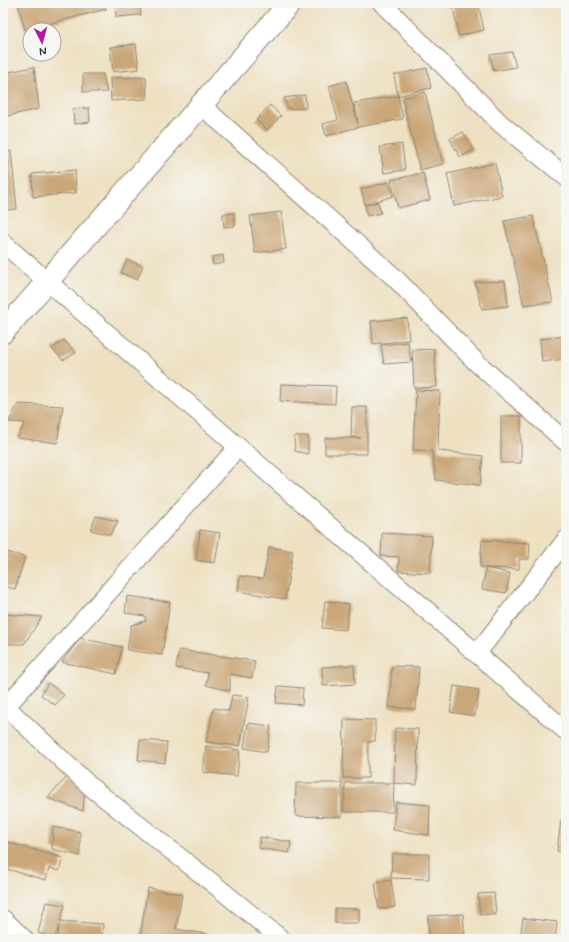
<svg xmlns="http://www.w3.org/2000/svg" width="569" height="942" viewBox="0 0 569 942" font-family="Mynerve,sans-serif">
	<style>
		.building { fill: #caa779 }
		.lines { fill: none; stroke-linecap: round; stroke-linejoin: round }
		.street-casing { stroke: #8c8676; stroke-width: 20 }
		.secondary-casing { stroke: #8c8676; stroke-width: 24 }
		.street { stroke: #fff; stroke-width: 18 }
		.secondary { stroke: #fff; stroke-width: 22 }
	</style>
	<rect width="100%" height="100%" fill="#f6f6f2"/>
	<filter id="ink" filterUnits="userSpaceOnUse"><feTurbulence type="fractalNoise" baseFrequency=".025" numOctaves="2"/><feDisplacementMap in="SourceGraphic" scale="8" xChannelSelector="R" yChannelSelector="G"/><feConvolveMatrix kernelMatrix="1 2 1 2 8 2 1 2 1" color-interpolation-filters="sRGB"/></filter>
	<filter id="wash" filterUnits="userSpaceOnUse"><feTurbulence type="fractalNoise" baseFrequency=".012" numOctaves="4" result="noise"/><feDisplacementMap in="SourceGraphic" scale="16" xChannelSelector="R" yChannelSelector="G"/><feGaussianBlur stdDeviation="0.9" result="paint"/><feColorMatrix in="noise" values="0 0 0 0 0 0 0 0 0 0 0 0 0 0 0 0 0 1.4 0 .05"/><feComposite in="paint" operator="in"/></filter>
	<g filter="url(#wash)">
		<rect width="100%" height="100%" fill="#eee1c2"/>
		<g id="blocks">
			<g class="building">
				<path d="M 18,3 L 105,3 L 106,9 L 25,30 Z"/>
				<path d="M 115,3 L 140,3 L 141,15 L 116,17 Z"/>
				<path d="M 452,3 L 478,3 L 484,30 L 459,36 Z"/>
				<path d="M 136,44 L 139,69 L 113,72 L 110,47 Z"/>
				<path d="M 512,52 L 516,67 L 494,71 L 490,55 Z"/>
				<path d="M 34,67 L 39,109 L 3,117 L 3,73 Z"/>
				<path d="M 427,68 L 431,88 L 398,96 L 394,75 Z"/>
				<path d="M 83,74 L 103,74 L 107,92 L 83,92 Z"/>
				<path d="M 146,77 L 147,99 L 111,101 L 110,78 Z"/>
				<path d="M 346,81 L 358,124 L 354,103 L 398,96 L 403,119 L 358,127 L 326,136 L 323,124 L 338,120 L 329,86 Z"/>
				<path d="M 425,92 L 443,164 L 420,170 L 402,98 Z"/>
				<path d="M 305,95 L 306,108 L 288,109 L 284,98 Z"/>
				<path d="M 270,105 L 281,116 L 267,130 L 256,120 Z"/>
				<path d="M 89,108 L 90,122 L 74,124 L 73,109 Z"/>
				<path d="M 463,132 L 474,150 L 460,157 L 450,139 Z"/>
				<path d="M 402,144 L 405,170 L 384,173 L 380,147 Z"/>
				<path d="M 11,151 L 17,209 L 3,210 L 3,152 Z"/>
				<path d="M 495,163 L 502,196 L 454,206 L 447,174 Z"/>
				<path d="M 75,170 L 76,193 L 33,197 L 32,174 Z"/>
				<path d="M 423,173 L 430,200 L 398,208 L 391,180 Z"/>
				<path d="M 389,182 L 393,196 L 365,205 L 361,189 Z"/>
				<path d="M 378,202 L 381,213 L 367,216 L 365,205 Z"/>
				<path d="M 281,212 L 286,249 L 255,253 L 250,216 Z"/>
				<path d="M 234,213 L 235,226 L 224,227 L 223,214 Z"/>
				<path d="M 533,216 L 553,302 L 524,305 L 504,221 Z"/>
				<path d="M 223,255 L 224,263 L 213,265 L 212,257 Z"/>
				<path d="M 127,260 L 143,266 L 137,280 L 121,273 Z"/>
				<path d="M 505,281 L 508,306 L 482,309 L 475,282 Z"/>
				<path d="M 407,318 L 409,340 L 373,344 L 371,321 Z"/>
				<path d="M 566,336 L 566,359 L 542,362 L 540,339 Z"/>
				<path d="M 64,340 L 76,353 L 63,360 L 52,349 Z"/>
				<path d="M 408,342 L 411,362 L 384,364 L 381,345 Z"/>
				<path d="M 434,349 L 437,387 L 414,388 L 412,350 Z"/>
				<path d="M 281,384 L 336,386 L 335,404 L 280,401 Z"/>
				<path d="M 416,390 L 440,391 L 438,448 L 440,451 L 483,456 L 480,485 L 436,480 L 432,451 L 413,450 Z"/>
				<path d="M 18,404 L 63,406 L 57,443 L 17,438 L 25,423 L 9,422 Z"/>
				<path d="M 352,407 L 367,407 L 367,454 L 325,454 L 325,438 L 361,438 L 351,437 Z"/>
				<rect x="501" y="416" width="20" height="47"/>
				<path d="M 294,436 L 308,436 L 308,454 L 295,451 Z"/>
				<path d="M 96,516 L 118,521 L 110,535 L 91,530 Z"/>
				<path d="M 200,530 L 220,533 L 215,563 L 196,560 Z"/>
				<path d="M 382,533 L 432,536 L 430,573 L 398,571 L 399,557 L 381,556 Z"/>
				<path d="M 482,540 L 530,543 L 529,559 L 519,559 L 519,569 L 486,568 L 510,573 L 506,593 L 482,589 L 486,568 L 480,567 Z"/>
				<path d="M 269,547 L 293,551 L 285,599 L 238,591 L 240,576 L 263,579 Z"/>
				<path d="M 3,551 L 25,557 L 15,589 L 3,586 Z"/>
				<path d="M 127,596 L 170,602 L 162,655 L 127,650 L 131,625 L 146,621 L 145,616 L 125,613 Z"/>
				<path d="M 325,601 L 349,604 L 346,630 L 322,628 Z"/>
				<path d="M 4,614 L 42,617 L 24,644 L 3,644 Z"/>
				<path d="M 80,638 L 122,647 L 116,674 L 62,662 Z"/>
				<path d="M 179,650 L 255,661 L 252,678 L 230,674 L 230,691 L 206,685 L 208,673 L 176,668 Z"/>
				<path d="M 354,665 L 355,684 L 323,686 L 322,667 Z"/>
				<path d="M 392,666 L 419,667 L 416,709 L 389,707 Z"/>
				<path d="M 48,683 L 64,695 L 55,705 L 41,695 Z"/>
				<path d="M 278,686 L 303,688 L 302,705 L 276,703 Z"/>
				<path d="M 454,686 L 479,690 L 475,716 L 450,712 Z"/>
				<path d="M 232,695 L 249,697 L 240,746 L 206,742 L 214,708 L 229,711 Z"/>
				<path d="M 344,719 L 375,720 L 375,741 L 368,742 L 368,778 L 343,778 Z"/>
				<path d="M 248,723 L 271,726 L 267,752 L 244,748 Z"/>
				<path d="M 395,728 L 418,729 L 417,785 L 394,783 L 393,812 L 344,812 L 345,783 L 394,783 Z"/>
				<path d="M 140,740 L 167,742 L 165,763 L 138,760 Z"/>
				<path d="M 206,746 L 240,750 L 237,776 L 203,772 Z"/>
				<path d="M 69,775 L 85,787 L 83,811 L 47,798 Z"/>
				<path d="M 296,783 L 342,783 L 342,817 L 295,816 Z"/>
				<path d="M 396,802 L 430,805 L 429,835 L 393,830 Z"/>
				<path d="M 561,820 L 566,821 L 566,852 L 557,851 Z"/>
				<path d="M 53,827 L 80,832 L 80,856 L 52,849 Z"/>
				<path d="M 260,837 L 291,842 L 289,853 L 258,848 Z"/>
				<path d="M 3,841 L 63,858 L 59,871 L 49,868 L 46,880 L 3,868 Z"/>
				<path d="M 392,854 L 429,854 L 429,879 L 391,878 Z"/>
				<path d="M 391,880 L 395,907 L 379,909 L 375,883 Z"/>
				<path d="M 148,888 L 182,894 L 176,929 L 237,939 L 150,939 L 140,937 Z"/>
				<path d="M 494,893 L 496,914 L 480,915 L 478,894 Z"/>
				<path d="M 46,902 L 65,905 L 60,921 L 103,924 L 102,939 L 58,939 L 59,926 L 55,938 L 38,933 Z"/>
				<path d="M 335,908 L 359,909 L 359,923 L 335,923 Z"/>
				<path d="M 463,914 L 465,939 L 429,939 L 428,916 Z"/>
				<path d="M 523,918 L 557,922 L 555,939 L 520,939 Z"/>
			</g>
		</g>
	</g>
	<g filter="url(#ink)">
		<use href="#blocks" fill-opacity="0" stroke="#8c8676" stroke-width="1"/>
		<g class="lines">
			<defs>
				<g id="street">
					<path d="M 382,3 L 501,124 L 566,177"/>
					<path d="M 201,105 L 395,278 L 477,363 L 566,442"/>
					<path d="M 3,243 L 566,731"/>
					<path d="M 477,653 L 566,540"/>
					<path d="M 6,707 L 92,788 L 215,885 L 281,939"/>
					<path d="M 3,710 L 238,447"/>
					<path d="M 3,919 L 24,939"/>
				</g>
				<path id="secondary" d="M 3,332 L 290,3"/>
			</defs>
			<use href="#street" class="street-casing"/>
			<use href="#secondary" class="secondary-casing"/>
			<use href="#street" class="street"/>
			<use href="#secondary" class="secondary"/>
		</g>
	</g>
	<rect width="569" height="942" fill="none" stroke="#f6f6f2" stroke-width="16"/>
	<g transform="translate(42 42) rotate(174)"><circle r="19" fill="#f6f6f2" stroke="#a5a5a2"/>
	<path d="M0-3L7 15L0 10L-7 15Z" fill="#b5179e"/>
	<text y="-6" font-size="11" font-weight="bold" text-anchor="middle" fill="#2b2b2b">N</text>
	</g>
</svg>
